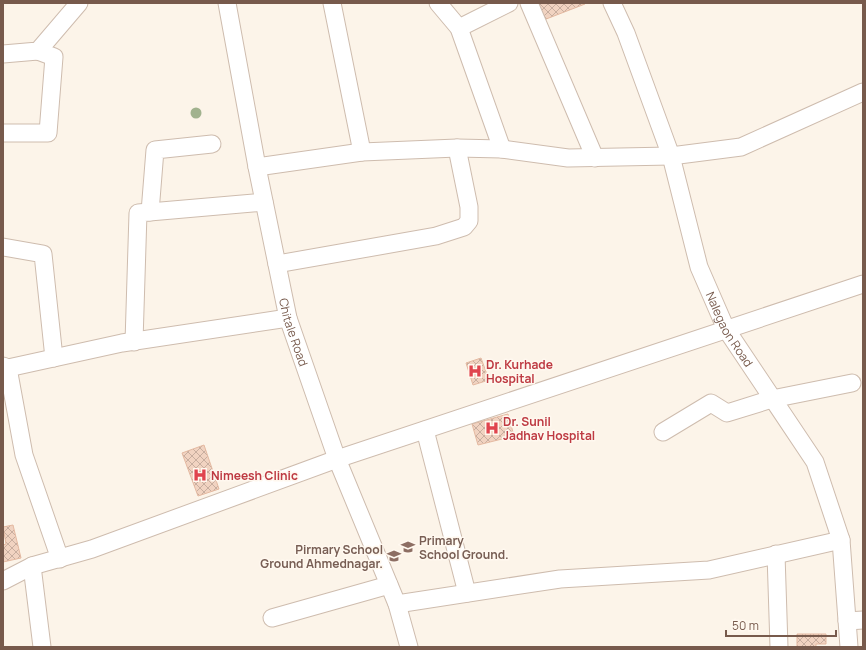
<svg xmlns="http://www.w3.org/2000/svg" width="866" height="650" viewBox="0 0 866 650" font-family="Manrope,sans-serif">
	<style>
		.building { fill: url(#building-cross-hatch); stroke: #e4b9a1 }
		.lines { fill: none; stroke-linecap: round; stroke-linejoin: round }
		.minor-casing { stroke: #cebcae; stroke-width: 19 }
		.minor { stroke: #fff; stroke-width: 17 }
		.tree { fill: #a1b28e }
		.labels { text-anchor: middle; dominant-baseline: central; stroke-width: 3; stroke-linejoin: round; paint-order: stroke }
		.street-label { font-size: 12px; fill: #775a4c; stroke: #fff8ef }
		.health-label { font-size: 12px; font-weight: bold; fill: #be3a42; stroke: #fff8ef; text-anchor: start }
		.education-label { font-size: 12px; font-weight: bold; fill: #785e54; stroke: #fff8ef; text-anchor: start }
	</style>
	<defs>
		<pattern id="building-cross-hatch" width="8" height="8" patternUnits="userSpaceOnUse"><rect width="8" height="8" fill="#f1d3c1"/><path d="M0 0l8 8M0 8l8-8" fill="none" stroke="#c8ae9f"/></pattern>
	</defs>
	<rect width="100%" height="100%" fill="#fcf4e9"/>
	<g class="building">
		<path d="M 534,3 L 585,3 L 585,4 L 541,21 Z"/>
		<path d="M 481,358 L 489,380 L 473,385 L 466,363 Z"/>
		<path d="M 508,414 L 514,436 L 478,445 L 472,424 Z"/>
		<path d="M 204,445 L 219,489 L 198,496 L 182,453 Z"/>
		<path d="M 13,525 L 21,558 L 3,562 L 3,545 L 6,544 L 3,527 Z"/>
		<path d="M 797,634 L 826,634 L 826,644 L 816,644 L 816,647 L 797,647 Z"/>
	</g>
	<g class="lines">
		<defs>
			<g id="minor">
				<path id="s1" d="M 227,3 L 257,167 L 288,318 L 337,459 L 397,604 L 409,647"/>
				<path d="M 332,3 L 362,152"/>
				<path d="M 438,3 L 459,28 L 502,149"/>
				<path d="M 529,3 L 595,158"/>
				<path id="s2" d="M 612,3 L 626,33 L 671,156 L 699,267 L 726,329 L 815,462 L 841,540 L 849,647"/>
				<path d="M 459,28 L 509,3"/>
				<path d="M 3,54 L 38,51 L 79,3"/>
				<path d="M 3,133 L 48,133 L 54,57 L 38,51"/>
				<path d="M 257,167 L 362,152 L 457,148 L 502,149 L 568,158 L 671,156 L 741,147 L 863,92"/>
				<path d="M 150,212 L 155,150 L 212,144"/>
				<path d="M 3,247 L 43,254 L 54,358"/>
				<path d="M 277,264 L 436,236 L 464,227 L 469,221 L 469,207 L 457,148"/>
				<path d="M 134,342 L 138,213 L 264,202"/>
				<path d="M 3,366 L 8,368 L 24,455 L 60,559"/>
				<path d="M 8,368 L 122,343 L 288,318"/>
				<path d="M 425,430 L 467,593"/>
				<path d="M 663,432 L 711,403 L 727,413 L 772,399 L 852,383"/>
				<path d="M 776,554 L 779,647"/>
				<path d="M 32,566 L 42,647"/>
				<path d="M 3,581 L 32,566 L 92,549 L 337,459 L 863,284"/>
				<path d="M 397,604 L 560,579 L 709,570 L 841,540"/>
				<path d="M 272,618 L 389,585"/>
				<path d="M 847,621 L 863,620"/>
			</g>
		</defs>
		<use href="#minor" class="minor-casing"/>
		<use href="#minor" class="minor"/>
	</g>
	<circle class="tree" cx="196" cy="113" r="5.5"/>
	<defs>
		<symbol id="hospital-bare" viewBox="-9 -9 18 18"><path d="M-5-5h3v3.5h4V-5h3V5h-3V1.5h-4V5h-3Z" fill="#e0444e" stroke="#fff8ef" stroke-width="2.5" paint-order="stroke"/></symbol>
		<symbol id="school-bare" viewBox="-9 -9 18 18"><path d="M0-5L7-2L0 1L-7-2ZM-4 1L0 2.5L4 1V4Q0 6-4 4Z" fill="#8d6e63" stroke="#fff8ef" stroke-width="2.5" paint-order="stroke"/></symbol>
	</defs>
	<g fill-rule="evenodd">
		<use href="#hospital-bare" x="465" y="361" width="20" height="20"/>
		<use href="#hospital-bare" x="482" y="418" width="20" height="20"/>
		<use href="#hospital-bare" x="190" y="465" width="20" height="20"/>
		<use href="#school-bare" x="398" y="537" width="20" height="20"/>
		<use href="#school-bare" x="384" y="546" width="20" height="20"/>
	</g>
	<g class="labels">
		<g class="street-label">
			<text stroke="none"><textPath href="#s2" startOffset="348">Nalegaon Road</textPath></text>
			<text stroke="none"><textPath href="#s1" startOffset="336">Chitale Road</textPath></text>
		</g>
		<g class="health-label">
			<text x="486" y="364">Dr. Kurhade<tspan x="486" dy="14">Hospital</tspan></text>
			<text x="503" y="421">Dr. Sunil<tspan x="503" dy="14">Jadhav Hospital</tspan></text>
			<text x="211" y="475">Nimeesh Clinic</text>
		</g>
		<g class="education-label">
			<text x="419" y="540">Primary<tspan x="419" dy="14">School Ground.</tspan></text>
			<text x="383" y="549" text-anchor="end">Pirmary School<tspan x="383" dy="14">Ground Ahmednagar.</tspan></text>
		</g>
	</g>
	<rect width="866" height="650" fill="none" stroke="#775a4c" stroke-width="8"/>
	<path d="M726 630v6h110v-6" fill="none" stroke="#775a4c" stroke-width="2"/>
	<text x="732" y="630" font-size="12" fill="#775a4c" stroke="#fff8ef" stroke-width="3" paint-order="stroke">50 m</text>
</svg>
